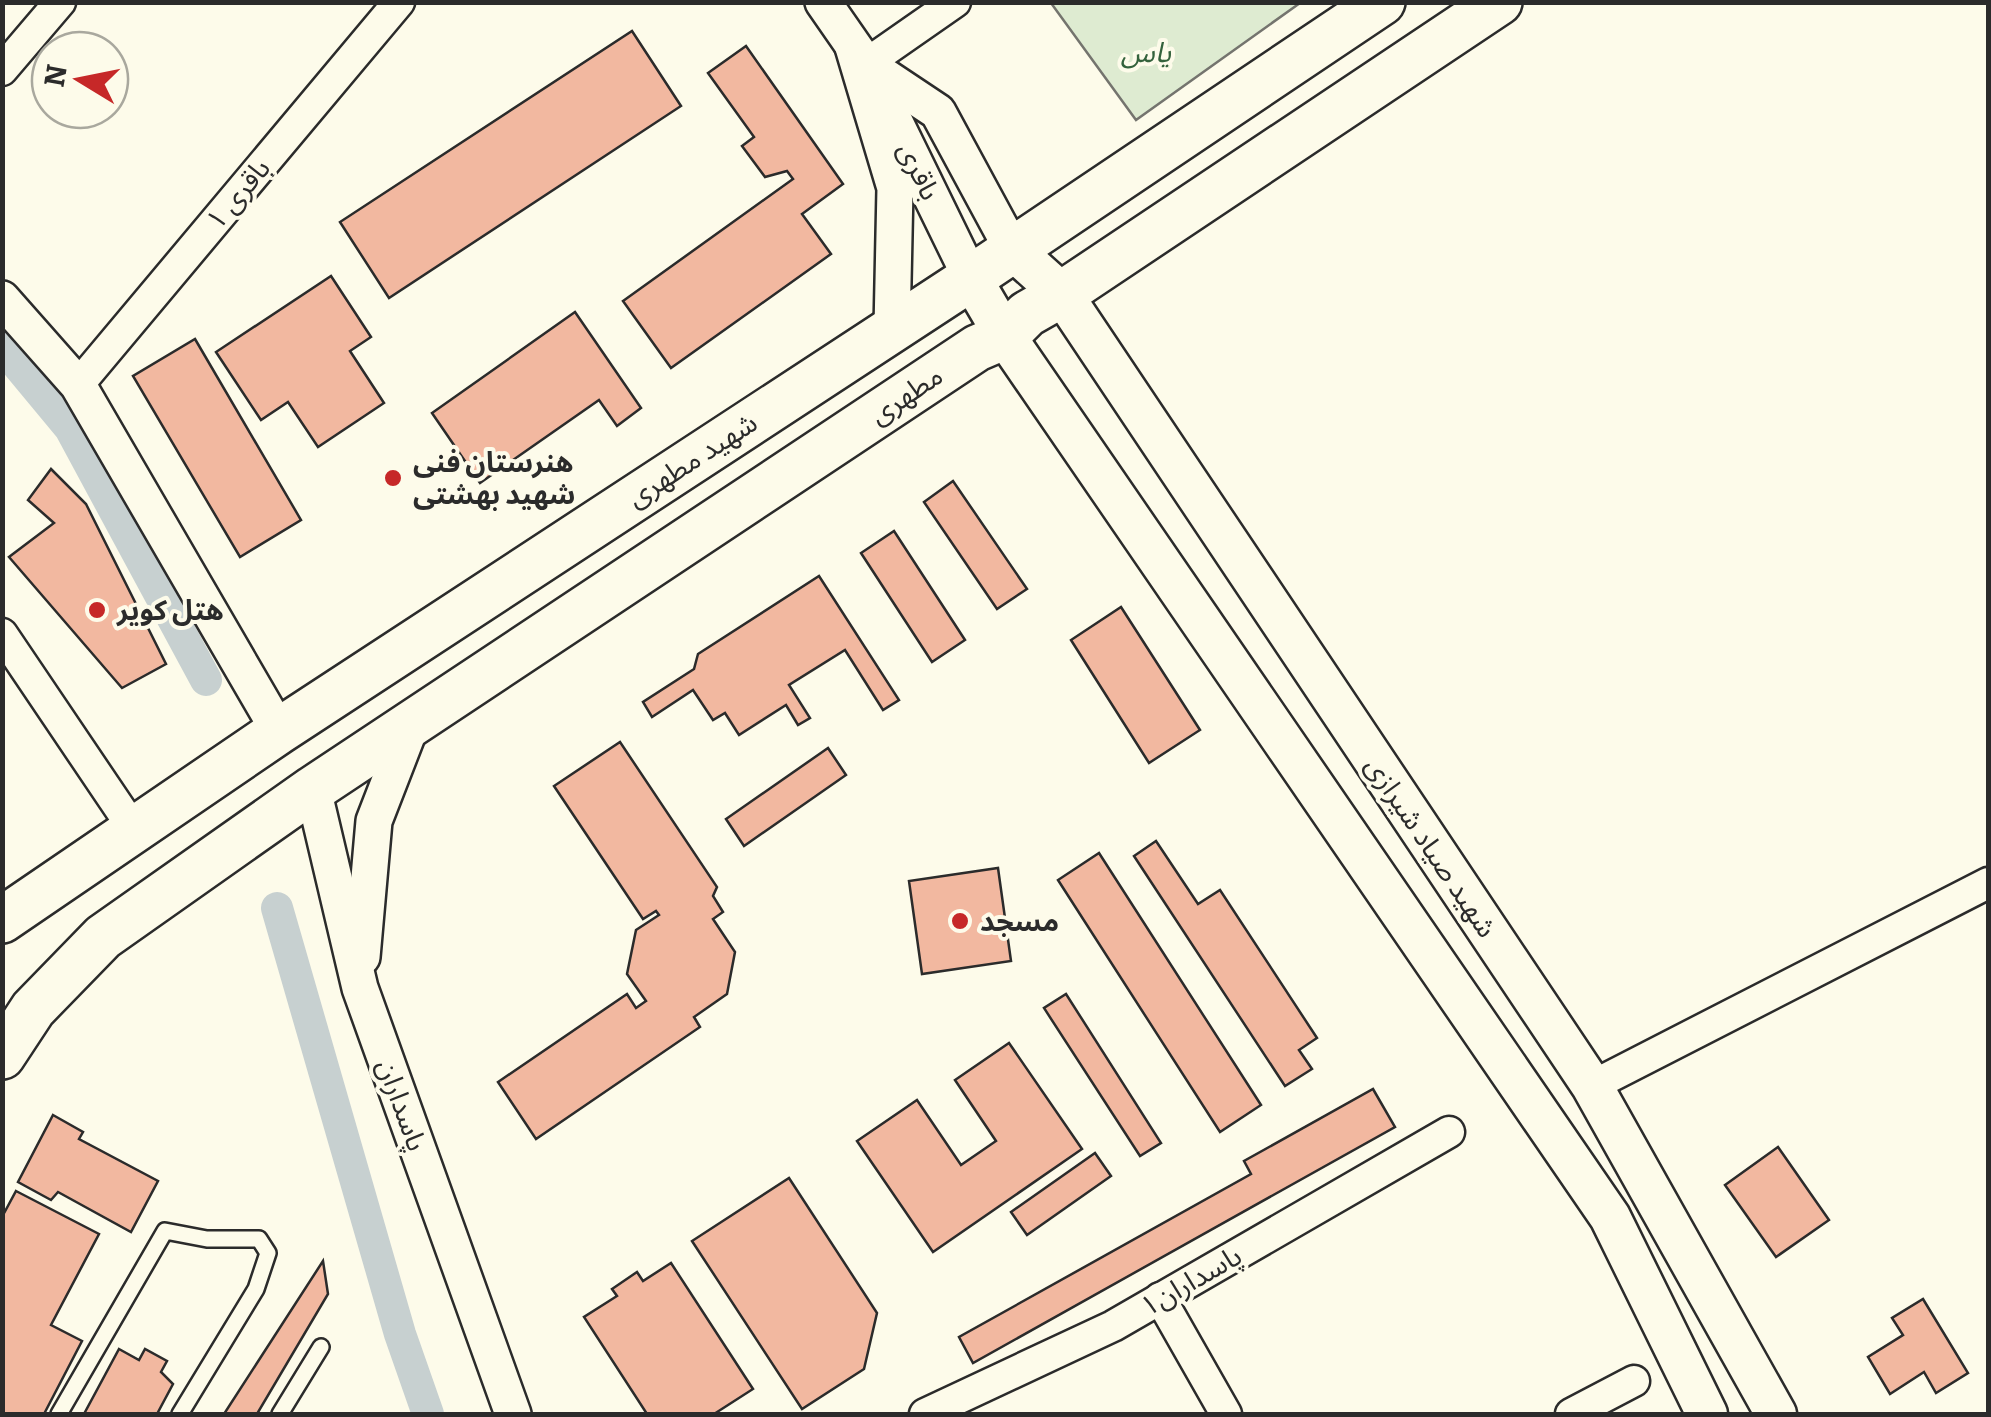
<svg xmlns="http://www.w3.org/2000/svg" width="1991" height="1417" viewBox="0 0 1991 1417" font-family="Bitter,'Noto Sans Arabic',serif">
	<style>
		.green { fill: #deebd1; stroke: #74746e; stroke-width: 2.5 }
		.lines { fill: none; stroke-linecap: round; stroke-linejoin: round }
		.canal { stroke: #c7d0d0; stroke-width: 32 }
		.building { fill: #f2b8a0; stroke: #2b2b2b; stroke-width: 2.5 }
		.service-casing { stroke: #2b2b2b; stroke-width: 20 }
		.minor-casing { stroke: #2b2b2b; stroke-width: 35 }
		.tertiary-casing { stroke: #2b2b2b; stroke-width: 40 }
		.secondary-casing { stroke: #2b2b2b; stroke-width: 45 }
		.primary-casing { stroke: #2b2b2b; stroke-width: 50 }
		.service { stroke: #fdfbea; stroke-width: 15 }
		.minor { stroke: #fdfbea; stroke-width: 30 }
		.tertiary { stroke: #fdfbea; stroke-width: 35 }
		.secondary { stroke: #fdfbea; stroke-width: 40 }
		.primary { stroke: #fdfbea; stroke-width: 45 }
		.poi-dot { fill: #c62828; stroke: #fdfbea; stroke-width: 4 }
		.labels { text-anchor: middle; dominant-baseline: central; stroke-width: 8; stroke-linejoin: round; paint-order: stroke }
		.park-label { font-size: 28px; font-style: italic; fill: #34623c; stroke: #fdfbea }
		.street-label { font-size: 28px; fill: #2b2b2b; stroke: #fdfbea }
		.poi-label { font-size: 28px; font-weight: bold; fill: #2b2b2b; stroke: #fdfbea; text-anchor: start }
	</style>
	<rect width="100%" height="100%" fill="#fdfbea"/>
	<path class="green" d="M 1051,3 L 1300,3 L 1136,120 Z"/>
	<g class="lines">
		<g class="canal">
			<path d="M 2,346 L 70,428 L 206,680"/>
			<path d="M 277,908 L 400,1334 L 428,1414"/>
		</g>
	</g>
	<g class="building">
		<path d="M 632,31 L 681,106 L 389,298 L 340,222 Z"/>
		<path d="M 746,46 L 843,184 L 802,214 L 831,254 L 671,368 L 623,301 L 793,179 L 787,171 L 765,177 L 742,146 L 754,137 L 708,73 Z"/>
		<path d="M 331,276 L 371,337 L 350,351 L 384,403 L 318,447 L 288,402 L 261,420 L 216,352 Z"/>
		<path d="M 575,312 L 641,408 L 617,426 L 599,400 L 480,483 L 432,413 Z"/>
		<path d="M 195,339 L 301,520 L 240,557 L 133,376 Z"/>
		<path d="M 51,469 L 86,504 L 166,664 L 122,688 L 9,557 L 54,523 L 28,500 Z"/>
		<path d="M 953,481 L 1027,589 L 997,609 L 924,502 Z"/>
		<path d="M 894,531 L 965,640 L 932,662 L 861,553 Z"/>
		<path d="M 819,576 L 899,700 L 883,710 L 845,650 L 789,685 L 810,718 L 798,725 L 786,705 L 739,735 L 725,713 L 713,720 L 693,690 L 652,717 L 643,702 L 694,669 L 698,654 Z"/>
		<path d="M 1121,607 L 1200,730 L 1149,763 L 1071,640 Z"/>
		<path d="M 620,742 L 717,887 L 713,896 L 723,912 L 713,919 L 735,952 L 727,994 L 694,1017 L 700,1027 L 536,1139 L 498,1082 L 627,994 L 636,1008 L 646,1001 L 627,974 L 636,930 L 659,915 L 656,911 L 643,919 L 554,786 Z"/>
		<path d="M 828,748 L 846,775 L 744,846 L 726,819 Z"/>
		<path d="M 1156,841 L 1198,904 L 1220,890 L 1317,1038 L 1299,1050 L 1312,1069 L 1285,1086 L 1134,856 Z"/>
		<path d="M 1099,853 L 1261,1105 L 1220,1132 L 1058,880 Z"/>
		<path d="M 998,868 L 1011,961 L 922,974 L 909,881 Z"/>
		<path d="M 1066,994 L 1161,1143 L 1140,1156 L 1044,1008 Z"/>
		<path d="M 1009,1043 L 1082,1149 L 933,1252 L 857,1141 L 917,1100 L 961,1165 L 996,1141 L 955,1080 Z"/>
		<path d="M 1373,1089 L 1395,1127 L 973,1363 L 959,1337 L 1251,1174 L 1244,1161 Z"/>
		<path d="M 53,1115 L 83,1132 L 79,1139 L 158,1181 L 131,1232 L 58,1192 L 51,1200 L 18,1182 Z"/>
		<path d="M 1778,1147 L 1829,1220 L 1776,1257 L 1725,1185 Z"/>
		<path d="M 1095,1153 L 1111,1176 L 1027,1235 L 1011,1212 Z"/>
		<path d="M 789,1178 L 877,1313 L 864,1369 L 802,1409 L 692,1241 Z"/>
		<path d="M 16,1191 L 99,1234 L 51,1325 L 82,1341 L 44,1414 L 2,1414 L 2,1217 Z"/>
		<path d="M 323,1261 L 328,1294 L 257,1414 L 224,1414 Z"/>
		<path d="M 671,1263 L 753,1389 L 714,1414 L 647,1414 L 584,1317 L 617,1296 L 612,1289 L 637,1272 L 643,1281 Z"/>
		<path d="M 1923,1299 L 1968,1373 L 1936,1393 L 1924,1372 L 1890,1394 L 1868,1357 L 1903,1335 L 1892,1318 Z"/>
		<path d="M 119,1349 L 139,1360 L 145,1349 L 167,1361 L 161,1372 L 173,1384 L 157,1414 L 84,1414 Z"/>
	</g>
	<g class="lines">
		<defs>
			<g id="service">
				<path d="M 59,1414 L 165,1231 L 207,1239 L 259,1239 L 268,1253 L 256,1289 L 180,1414"/>
				<path d="M 280,1414 L 321,1347"/>
			</g>
			<g id="minor">
				<path d="M 866,64 L 955,2"/>
				<path d="M 2,70 L 60,2"/>
				<path d="M 78,385 L 399,2"/>
				<path d="M 2,634 L 135,831"/>
				<path d="M 1592,1086 L 1988,883"/>
				<path d="M 1160,1298 L 1226,1414"/>
				<path d="M 925,1414 L 1113,1326 L 1449,1132"/>
				<path d="M 1571,1414 L 1634,1381"/>
			</g>
			<g id="tertiary">
				<path d="M 823,2 L 866,64 L 938,112 L 1012,249"/>
				<path d="M 853,47 L 895,188 L 892,329"/>
				<path d="M 891,114 L 971,278"/>
				<path d="M 2,299 L 78,385 L 279,731"/>
				<path d="M 313,789 L 360,988 L 513,1414"/>
				<path d="M 362,957 L 374,821 L 412,723"/>
			</g>
			<g id="secondary">
				<path d="M 1012,249 L 1062,294 L 1592,1086 L 1776,1414"/>
				<path d="M 971,278 L 1005,336 L 1610,1217 L 1707,1414"/>
			</g>
			<g id="primary">
				<path d="M 2,920 L 279,731 L 971,278 L 1382,2"/>
				<path d="M 2,1056 L 33,1009 L 103,937 L 313,789 L 977,348 L 1005,336 L 1027,314 L 1062,294 L 1499,2"/>
			</g>
		</defs>
		<use href="#service" class="service-casing"/>
		<use href="#minor" class="minor-casing"/>
		<use href="#tertiary" class="tertiary-casing"/>
		<use href="#secondary" class="secondary-casing"/>
		<use href="#primary" class="primary-casing"/>
		<use href="#service" class="service"/>
		<use href="#minor" class="minor"/>
		<use href="#tertiary" class="tertiary"/>
		<use href="#secondary" class="secondary"/>
		<use href="#primary" class="primary"/>
	</g>
	<g class="poi-dot">
		<circle cx="393" cy="478" r="10"/>
		<circle cx="97" cy="610" r="10"/>
		<circle cx="960" cy="921" r="10"/>
	</g>
	<g class="labels">
		<g class="park-label">
			<text x="1146" y="52">یاس</text>
		</g>
		<g class="street-label">
			<text transform="translate(919 171) rotate(64)">باقری</text>
			<text transform="translate(238 194) rotate(-50)">باقری ۱</text>
			<text transform="translate(906 395) rotate(-34)">مطهری</text>
			<text transform="translate(692 460) rotate(-33)">شهید مطهری</text>
			<text transform="translate(1431 847) rotate(56)">شهید صیاد شیرازی</text>
			<text transform="translate(402 1105) rotate(70)">پاسداران</text>
			<text transform="translate(1191 1281) rotate(-30)">پاسداران۱</text>
		</g>
		<g class="poi-label">
			<text x="413" y="462">هنرستان فنی<tspan x="413" dy="32">شهید بهشتی</tspan></text>
			<text x="117" y="610">هتل کویر</text>
			<text x="980" y="921">مسجد</text>
		</g>
	</g>
	<rect width="1991" height="1417" fill="none" stroke="#2b2b2b" stroke-width="10"/>
	<g transform="translate(80 80) rotate(280)"><circle r="48" fill="#fdfbea" stroke="#a9a89e" stroke-width="2.5"/>
	<path d="M0-8L18 38L0 25L-18 38Z" fill="#c62828"/>
	<text y="-15" font-size="28" font-weight="bold" text-anchor="middle" fill="#2b2b2b">N</text>
	</g>
</svg>
